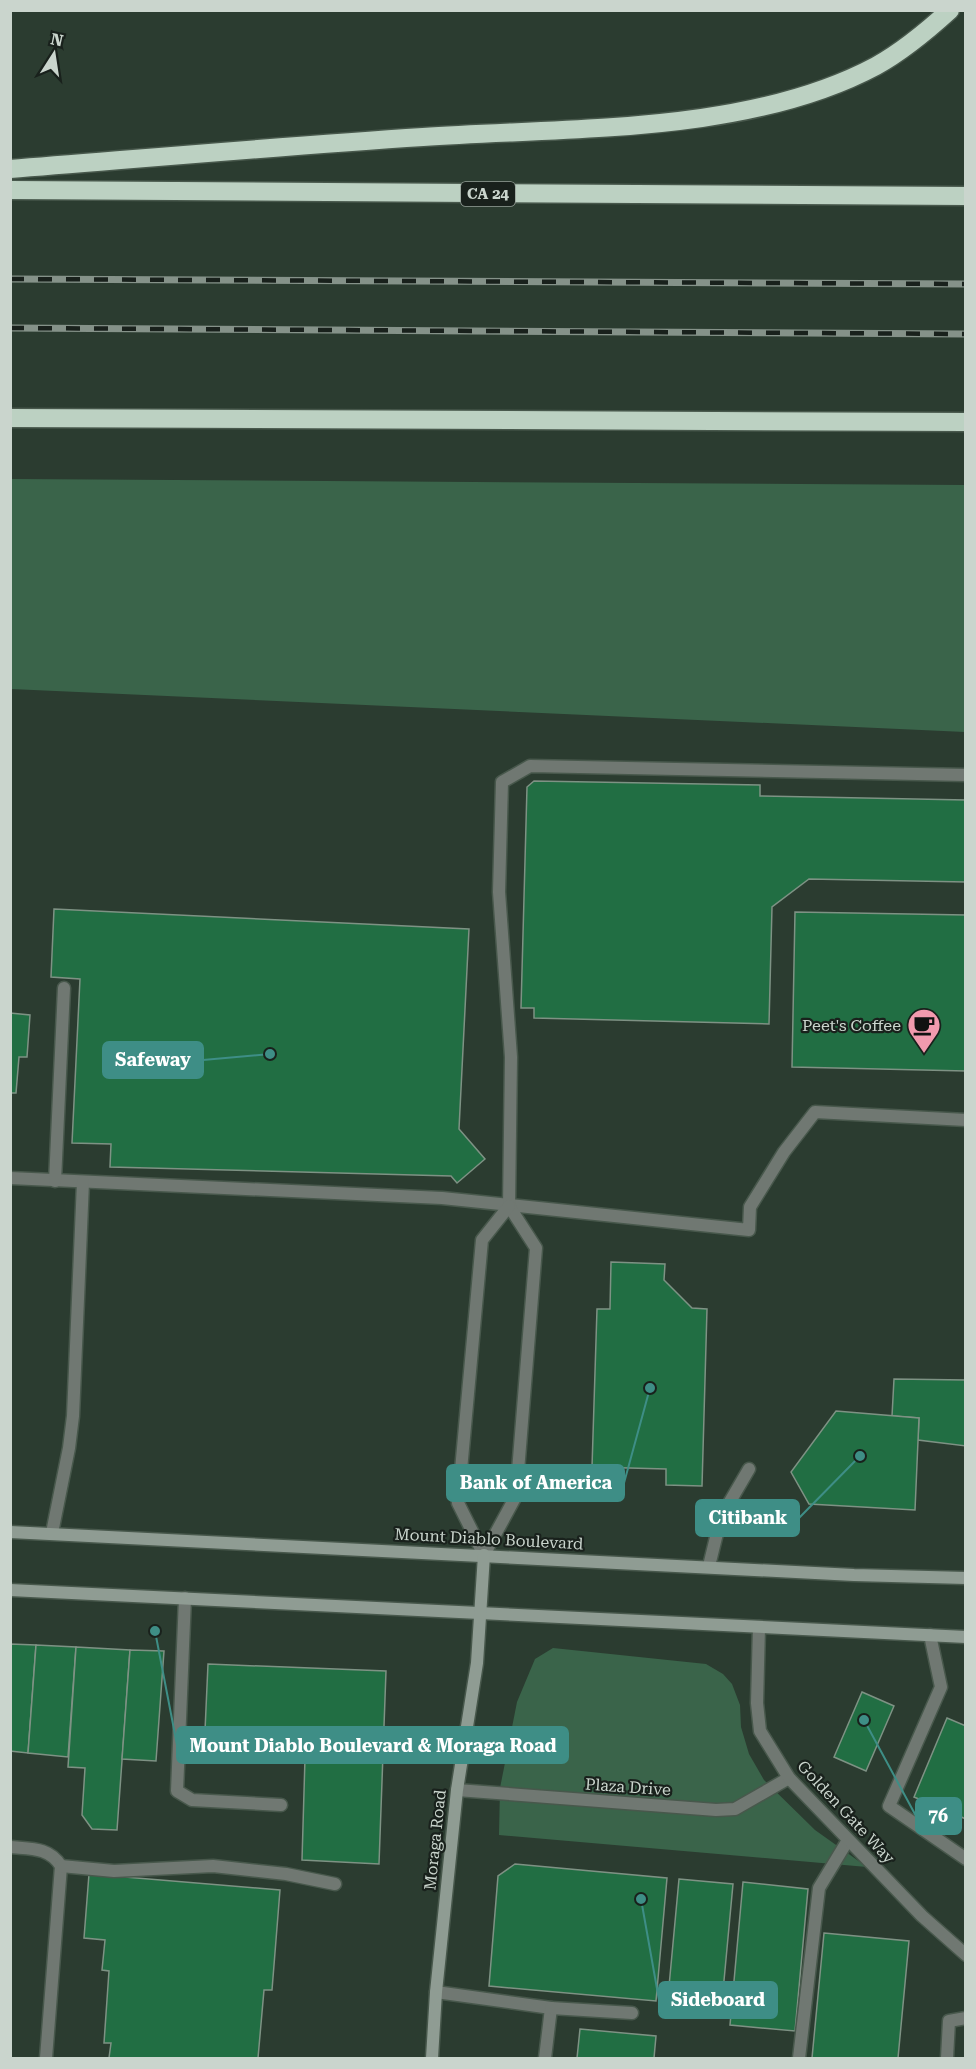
<svg xmlns="http://www.w3.org/2000/svg" width="976" height="2069" viewBox="0 0 976 2069" font-family="'Roboto Serif',serif">
	<style>
		.green { fill: #3a644a }
		.building { fill: #216e43; stroke: #7e9284; stroke-width: 1.5 }
		.lines { fill: none; stroke-linecap: round; stroke-linejoin: round }
		.lane-casing { stroke: #48584c; stroke-width: 15 }
		.street-casing { stroke: #48584c; stroke-width: 15 }
		.secondary-casing { stroke: #48584c; stroke-width: 15 }
		.highway-casing { stroke: #48584c; stroke-width: 21 }
		.lane { stroke: #707872; stroke-width: 12 }
		.street { stroke: #707872; stroke-width: 12 }
		.secondary { stroke: #8f9c93; stroke-width: 12 }
		.highway { stroke: #bcd1c2; stroke-width: 18 }
		.rail-casing { stroke: #859289; stroke-width: 7 }
		.rail { stroke: #19211c; stroke-width: 4.5; stroke-dasharray: 14; stroke-linecap: butt }
		.labels { text-anchor: middle; dominant-baseline: central; stroke-width: 4.5; stroke-linejoin: round; paint-order: stroke }
		.shield { fill: #19211c; stroke: #959f98; stroke-width: 1.5 }
		.shield-label { font-size: 15px; font-weight: bold; fill: #cad5cd }
		.poi-label { font-size: 16px; fill: #cad5cd; stroke: #19211c; text-anchor: end }
		.street-label { font-size: 16px; fill: #cad5cd; stroke: #19211c }
		.leader { fill: none; stroke: #3e8e86; stroke-width: 2 }
		.callout-dot { fill: #3e8e86; stroke: #19211c; stroke-width: 2 }
		.callout { fill: #3e8e86; stroke: #3e8e86; stroke-width: 2 }
		.callout-label { font-size: 18px; text-anchor: middle; font-weight: bold; fill: #fff }
	</style>
	<rect width="100%" height="100%" fill="#2b3c30"/>
	<g class="green">
		<path d="M 11,479 L 965,485 L 965,732 L 11,689 Z"/>
		<path d="M 553,1648 L 706,1664 L 723,1674 L 732,1684 L 740,1705 L 741,1727 L 749,1754 L 764,1780 L 815,1830 L 867,1867 L 499,1835 L 500,1788 L 517,1702 L 535,1659 Z"/>
	</g>
	<g class="building">
		<path d="M 534,781 L 760,785 L 760,796 L 966,800 L 966,882 L 809,879 L 772,907 L 769,1024 L 534,1018 L 534,1008 L 521,1008 L 527,787 Z"/>
		<path d="M 54,909 L 469,929 L 459,1129 L 485,1159 L 457,1183 L 451,1176 L 110,1167 L 111,1144 L 72,1143 L 80,979 L 51,977 Z"/>
		<path d="M 795,912 L 966,915 L 966,1071 L 792,1067 Z"/>
		<path d="M 10,1013 L 30,1015 L 27,1057 L 19,1057 L 16,1093 L 10,1093 Z"/>
		<path d="M 611,1262 L 665,1264 L 664,1280 L 692,1308 L 707,1309 L 702,1486 L 666,1485 L 666,1469 L 592,1467 L 597,1309 L 610,1309 Z"/>
		<path d="M 894,1379 L 966,1380 L 966,1446 L 918,1440 L 919,1418 L 892,1416 Z"/>
		<path d="M 836,1411 L 919,1418 L 915,1510 L 809,1504 L 791,1472 Z"/>
		<path d="M 10,1644 L 36,1645 L 28,1753 L 10,1751 Z"/>
		<path d="M 36,1645 L 76,1647 L 68,1757 L 28,1753 Z"/>
		<path d="M 76,1647 L 130,1650 L 117,1830 L 92,1829 L 82,1815 L 85,1768 L 68,1767 Z"/>
		<path d="M 130,1650 L 164,1651 L 156,1761 L 122,1759 Z"/>
		<path d="M 208,1664 L 386,1671 L 379,1864 L 302,1860 L 305,1758 L 204,1753 Z"/>
		<path d="M 862,1692 L 894,1706 L 866,1771 L 834,1757 Z"/>
		<path d="M 947,1718 L 966,1726 L 966,1819 L 914,1797 Z"/>
		<path d="M 515,1864 L 667,1878 L 656,2001 L 489,1986 L 498,1876 Z"/>
		<path d="M 89,1874 L 280,1890 L 272,1990 L 264,1990 L 258,2058 L 109,2058 L 111,2043 L 104,2043 L 109,1971 L 102,1970 L 105,1940 L 84,1938 Z"/>
		<path d="M 679,1879 L 733,1884 L 722,2002 L 668,1997 Z"/>
		<path d="M 743,1882 L 808,1889 L 795,2031 L 730,2025 Z"/>
		<path d="M 824,1933 L 909,1941 L 898,2058 L 812,2058 Z"/>
		<path d="M 580,2029 L 656,2036 L 654,2058 L 577,2058 Z"/>
	</g>
	<g class="lines">
		<defs>
			<g id="lane">
				<path d="M 10,1178 L 442,1198 L 749,1230 L 750,1207 L 784,1152 L 815,1112 L 966,1120"/>
				<path d="M 55,1181 L 64,988"/>
				<path d="M 52,1533 L 69,1448 L 73,1416 L 83,1182"/>
				<path d="M 484,1555 L 516,1496 L 536,1248 L 509,1206 L 511,1057 L 499,892 L 502,782 L 530,766 L 966,775"/>
				<path d="M 484,1555 L 458,1503 L 482,1240 L 509,1206"/>
				<path d="M 709,1566 L 721,1517 L 749,1469"/>
				<path d="M 185,1598 L 177,1791 L 192,1800 L 281,1805"/>
				<path d="M 930,1635 L 941,1687 L 889,1806 L 966,1859"/>
				<path d="M 457,1790 L 716,1810 L 735,1809 L 789,1778"/>
				<path d="M 10,1847 C 31,1849 49,1847 61,1866 L 46,2058"/>
				<path d="M 61,1866 L 114,1871 L 213,1866 L 286,1874 L 335,1884"/>
				<path d="M 436,1992 L 551,2008 L 545,2058"/>
				<path d="M 551,2008 L 632,2013"/>
				<path d="M 799,2058 L 819,1888 L 848,1840"/>
				<path d="M 947,2058 L 949,2021 L 966,2018"/>
			</g>
			<path id="street" d="M 759,1627 L 757,1703 L 760,1731 L 789,1778 L 922,1916 L 966,1955"/>
			<g id="secondary">
				<path d="M 10,1532 L 854,1575 L 966,1578"/>
				<path d="M 10,1590 L 966,1637"/>
				<path d="M 432,2058 L 436,1992 L 457,1790 L 477,1663 L 484,1555"/>
			</g>
			<g id="highway">
				<path d="M 10,169 C 148,158 285,146 423,137 C 566,127 747,135 876,66 C 903,51 927,31 950,10"/>
				<path d="M 10,190 L 966,196"/>
				<path d="M 10,418 L 966,422"/>
			</g>
		</defs>
		<use href="#lane" class="lane-casing"/>
		<use href="#street" class="street-casing"/>
		<use href="#secondary" class="secondary-casing"/>
		<use href="#highway" class="highway-casing"/>
		<use href="#lane" class="lane"/>
		<use href="#street" class="street"/>
		<use href="#secondary" class="secondary"/>
		<use href="#highway" class="highway"/>
		<defs>
			<g id="rail">
				<path d="M 10,279 L 966,284"/>
				<path d="M 10,328 L 966,334"/>
			</g>
		</defs>
		<use href="#rail" class="rail-casing"/>
		<use href="#rail" class="rail"/>
	</g>
	<defs>
		<symbol id="cafe-pin" viewBox="-11 -11 22 30"><path d="M0 17L-7.5 6A9.5 9.5 0 1 1 7.5 6Z" fill="#f29aae" stroke="#19211c"/><path d="M-5.5-4.5H6V0H3Q3 3.5 0 3.5H-2.5Q-5.5 3.5-5.5 0ZM3-3.2v2h1.7v-2ZM-6 4.5H4V6H-6Z" fill="#111"/></symbol>
	</defs>
	<g fill-rule="evenodd">
		<use href="#cafe-pin" x="905" y="1006" width="38" height="52"/>
	</g>
	<g class="labels">
		<rect class="shield" x="461" y="182" width="54" height="24" rx="4.5"/>
		<g class="shield-label">
			<text x="488" y="194">CA 24</text>
		</g>
		<g class="poi-label">
			<text x="901" y="1025">Peet's Coffee</text>
		</g>
		<g class="street-label">
			<text transform="translate(489 1539) rotate(3)">Mount Diablo Boulevard</text>
			<text transform="translate(628 1787) rotate(4)">Plaza Drive</text>
			<text transform="translate(846 1812) rotate(47)">Golden Gate Way</text>
			<text transform="translate(435 1840) rotate(-84)">Moraga Road</text>
		</g>
	</g>
	<path class="leader" d="M270 1054L203 1060M650 1388L624 1483M860 1456L799 1518M155 1631L177 1745M864 1720L916 1816M641 1899L659 2000"/>
	<g class="callout-dot">
		<circle cx="270" cy="1054" r="6"/>
		<circle cx="650" cy="1388" r="6"/>
		<circle cx="860" cy="1456" r="6"/>
		<circle cx="155" cy="1631" r="6"/>
		<circle cx="864" cy="1720" r="6"/>
		<circle cx="641" cy="1899" r="6"/>
	</g>
	<g class="callout">
		<rect x="103" y="1042" width="100" height="36" rx="6"/>
		<rect x="447" y="1465" width="177" height="36" rx="6"/>
		<rect x="696" y="1500" width="103" height="36" rx="6"/>
		<rect x="177" y="1727" width="391" height="36" rx="6"/>
		<rect x="916" y="1798" width="45" height="36" rx="6"/>
		<rect x="659" y="1982" width="118" height="36" rx="6"/>
	</g>
	<g class="callout-label">
		<text x="153" y="1066">Safeway</text>
		<text x="536" y="1489">Bank of America</text>
		<text x="748" y="1524">Citibank</text>
		<text x="373" y="1752">Mount Diablo Boulevard &amp; Moraga Road</text>
		<text x="938" y="1822">76</text>
		<text x="718" y="2006">Sideboard</text>
	</g>
	<rect width="976" height="2069" fill="none" stroke="#cad5cd" stroke-width="24"/>
	<g transform="translate(54 54) rotate(12)" stroke="#19211c" stroke-width="4.5" paint-order="stroke">
	<path d="M0-4.5L10 22L0 15L-10 22Z" fill="#cad5cd"/>
	<text y="-9" font-size="16" font-weight="bold" text-anchor="middle" fill="#cad5cd">N</text>
	</g>
</svg>
